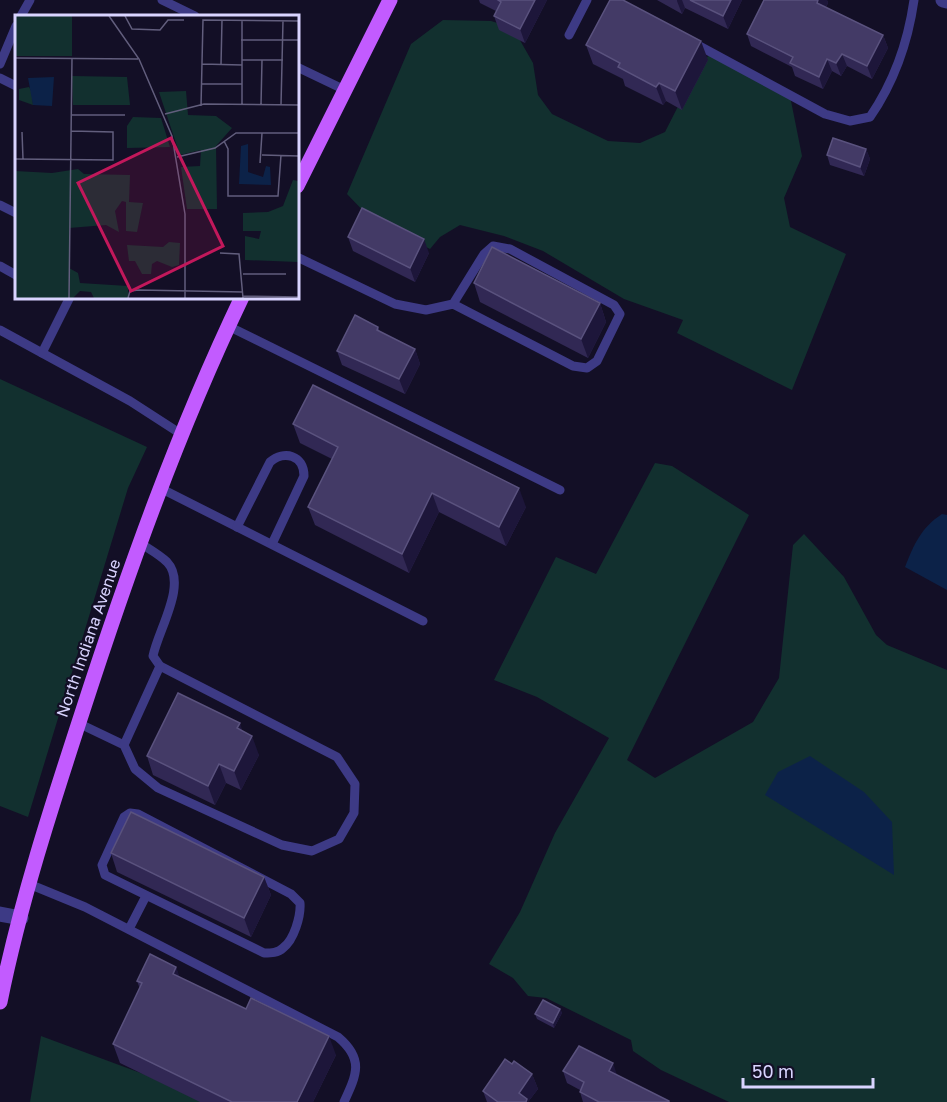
<svg xmlns="http://www.w3.org/2000/svg" width="947" height="1102" viewBox="0 0 947 1102" font-family="'Golos Text',sans-serif">
	<style>
		.green { fill: #12302f }
		.water { fill: #0c2248 }
		.lines { fill: none; stroke-linecap: round; stroke-linejoin: round }
		.lane { stroke: #3d3a85; stroke-width: 9 }
		.street { stroke: #3d3a85; stroke-width: 15 }
		.primary { stroke: #c25bff; stroke-width: 15 }
		.wall { fill: #312854 }
		.shaded-wall { fill: #1d163a }
		.building { fill: #433a66; stroke: #5a527e; stroke-width: 1.5 }
		.labels { text-anchor: middle; dominant-baseline: central; stroke-width: 4.5; stroke-linejoin: round; paint-order: stroke }
		.street-label { font-size: 16px; fill: #d9d4ff; stroke: #130f26 }
		.inset-road { fill: none; stroke: #625e7d; stroke-width: 1.5 }
		.view { fill: #c2185b; fill-opacity: 0.15; stroke: #c2185b; stroke-width: 3 }
		.inset-edge { fill: none; stroke: #d9d4ff; stroke-width: 3 }
	</style>
	<rect width="100%" height="100%" fill="#130f26"/>
	<g class="green">
		<path d="M 443,20 L 491,21 L 513,28 L 533,63 L 538,95 L 552,114 L 608,141 L 640,143 L 665,132 L 700,63 L 712,53 L 790,96 L 802,156 L 784,198 L 790,227 L 846,254 L 792,390 L 677,333 L 683,320 L 624,299 L 543,251 L 504,236 L 460,225 L 440,237 L 430,249 L 371,219 L 347,194 L 411,44 Z"/>
		<path d="M 0,379 L 147,447 L 128,488 L 28,817 L 0,806 Z"/>
		<path d="M 655,463 L 672,466 L 749,515 L 627,760 L 655,778 L 753,722 L 779,678 L 793,545 L 804,534 L 844,577 L 876,635 L 887,645 L 947,670 L 947,1102 L 729,1102 L 661,1070 L 633,1051 L 631,1040 L 546,998 L 528,996 L 513,978 L 489,964 L 520,912 L 555,833 L 609,738 L 537,697 L 494,680 L 556,557 L 596,574 Z"/>
		<path d="M 41,1036 L 146,1075 L 202,1102 L 30,1102 Z"/>
	</g>
	<g class="water">
		<path d="M 942,514 L 947,515 L 947,590 L 905,567 C 914,544 921,528 942,514 Z"/>
		<path d="M 810,756 L 864,792 L 892,822 L 894,875 L 765,795 L 778,772 Z"/>
	</g>
	<g class="lines">
		<g class="lane">
			<path d="M 162,0 L 195,16"/>
			<path d="M 21,16 L 30,0"/>
			<path d="M 569,35 L 587,0"/>
			<path d="M 692,42 L 825,114 L 850,121 L 870,117 C 894,82 908,42 914,0"/>
			<path d="M 0,64 L 16,26"/>
			<path d="M 297,67 L 345,90"/>
			<path d="M 0,78 L 16,86"/>
			<path d="M 0,205 L 16,213"/>
			<path d="M 297,257 L 395,304 L 426,310 L 453,304 L 573,366 L 587,368 L 597,361 L 620,314 L 614,305 L 510,249 L 493,246 L 484,254 L 453,304"/>
			<path d="M 0,266 L 16,275"/>
			<path d="M 228,326 L 560,490"/>
			<path d="M 0,330 L 130,401 L 181,434"/>
			<path d="M 42,353 L 70,297"/>
			<path d="M 160,488 L 423,621"/>
			<path d="M 237,527 L 270,462 C 284,450 304,455 304,476 L 272,544"/>
			<path d="M 78,723 L 124,745 L 135,769 L 158,788 L 282,845 L 312,851 L 339,839 L 354,813 L 355,784 L 337,757 L 160,666 L 153,656 C 158,630 188,584 167,562 C 160,555 149,549 140,543"/>
			<path d="M 124,745 L 160,666"/>
			<path d="M 130,813 L 138,814 L 291,894 L 300,903 C 301,916 294,940 283,948 C 278,953 271,953 264,953 L 105,875 L 102,865 L 124,817 Z"/>
			<path d="M 29,884 L 85,907 L 338,1037 C 364,1059 357,1074 344,1102"/>
			<path d="M 129,929 L 146,896"/>
		</g>
		<g class="street">
			<path d="M 943,0 L 947,1"/>
			<path d="M 0,914 L 21,918"/>
		</g>
		<g class="primary">
			<path d="M 297,186 L 390,0"/>
			<path d="M 0,1002 C 20,903 51,808 82,713 C 128,571 178,431 242,297"/>
		</g>
	</g>
	<g class="wall">
		<path d="M 479,0 L 547,0 L 525,43 L 499,30 L 494,16 L 496,11 L 480,3 Z"/>
		<path d="M 657,0 L 742,0 L 728,29 L 685,8 L 682,14 Z"/>
		<path d="M 764,0 L 827,0 L 828,3 L 826,7 L 883,35 L 888,48 L 872,79 L 847,66 L 841,76 L 832,71 L 823,89 L 795,76 L 792,67 L 751,46 L 747,34 Z"/>
		<path d="M 586,45 L 708,60 L 682,110 L 666,101 L 663,105 L 625,86 L 623,79 L 593,64 Z"/>
		<path d="M 866,149 L 870,159 L 864,176 L 830,165 L 827,155 Z"/>
		<path d="M 348,237 L 429,253 L 415,282 L 353,251 Z"/>
		<path d="M 474,283 L 600,303 L 606,322 L 588,358 L 480,302 Z"/>
		<path d="M 378,327 L 380,332 L 415,349 L 420,364 L 405,394 L 342,365 L 337,351 Z"/>
		<path d="M 293,424 L 526,507 L 506,546 L 439,512 L 409,573 L 315,525 L 308,507 L 332,459 L 300,443 Z"/>
		<path d="M 242,731 L 259,755 L 241,790 L 226,783 L 215,805 L 153,775 L 147,756 Z"/>
		<path d="M 111,853 L 264,877 L 271,895 L 251,937 L 117,872 Z"/>
		<path d="M 176,967 L 179,977 L 336,1055 L 313,1102 L 200,1102 L 120,1063 L 113,1044 L 140,989 L 137,981 Z"/>
		<path d="M 560,1009 L 562,1013 L 554,1028 L 537,1019 L 535,1014 Z"/>
		<path d="M 512,1064 L 532,1074 L 538,1089 L 528,1102 L 487,1102 L 483,1091 Z"/>
		<path d="M 563,1071 L 617,1075 L 669,1102 L 583,1102 L 580,1092 L 580,1090 L 567,1083 Z"/>
	</g>
	<g class="shaded-wall">
		<path d="M 535,0 L 547,0 L 525,43 L 520,29 Z"/>
		<path d="M 677,0 L 682,0 L 685,8 L 682,14 L 677,1 Z"/>
		<path d="M 731,0 L 742,0 L 728,29 L 723,16 Z"/>
		<path d="M 818,0 L 827,0 L 828,3 L 821,16 L 817,3 Z"/>
		<path d="M 883,35 L 888,48 L 872,79 L 867,66 Z"/>
		<path d="M 701,41 L 708,60 L 682,110 L 675,91 Z"/>
		<path d="M 842,54 L 847,66 L 841,76 L 836,63 Z"/>
		<path d="M 827,59 L 832,71 L 823,89 L 819,77 Z"/>
		<path d="M 659,83 L 666,101 L 663,105 L 656,87 Z"/>
		<path d="M 866,149 L 870,159 L 864,176 L 860,167 Z"/>
		<path d="M 424,239 L 429,253 L 415,282 L 410,268 Z"/>
		<path d="M 600,303 L 606,322 L 588,358 L 581,339 Z"/>
		<path d="M 415,349 L 420,364 L 405,394 L 399,379 Z"/>
		<path d="M 519,488 L 526,507 L 506,546 L 499,527 Z"/>
		<path d="M 432,493 L 439,512 L 409,573 L 402,554 Z"/>
		<path d="M 240,723 L 246,742 L 237,728 Z"/>
		<path d="M 252,736 L 259,755 L 241,790 L 234,771 Z"/>
		<path d="M 219,764 L 226,783 L 215,805 L 208,786 Z"/>
		<path d="M 264,877 L 271,895 L 251,937 L 244,918 Z"/>
		<path d="M 176,967 L 183,986 L 173,974 Z"/>
		<path d="M 560,1009 L 562,1013 L 554,1028 L 553,1023 Z"/>
		<path d="M 329,1036 L 336,1055 L 313,1102 L 297,1102 Z"/>
		<path d="M 613,1063 L 617,1075 L 609,1071 Z"/>
		<path d="M 532,1074 L 538,1089 L 528,1102 L 522,1102 L 519,1093 Z"/>
	</g>
	<g class="building">
		<path d="M 498,0 L 535,0 L 520,29 L 494,16 L 501,2 Z"/>
		<path d="M 610,0 L 623,0 L 701,41 L 675,91 L 659,83 L 656,87 L 618,67 L 620,63 L 586,45 Z"/>
		<path d="M 690,0 L 731,0 L 723,16 Z"/>
		<path d="M 764,0 L 818,0 L 817,3 L 883,35 L 867,66 L 842,54 L 836,63 L 827,59 L 819,77 L 790,63 L 793,57 L 747,34 Z"/>
		<path d="M 833,138 L 866,149 L 860,167 L 827,155 Z"/>
		<path d="M 362,208 L 424,239 L 410,268 L 348,237 Z"/>
		<path d="M 492,247 L 600,303 L 581,339 L 474,283 Z"/>
		<path d="M 355,315 L 378,327 L 377,330 L 415,349 L 399,379 L 337,351 Z"/>
		<path d="M 313,385 L 519,488 L 499,527 L 432,493 L 402,554 L 308,507 L 338,447 L 293,424 Z"/>
		<path d="M 178,693 L 240,723 L 237,728 L 252,736 L 234,771 L 219,764 L 208,786 L 147,756 Z"/>
		<path d="M 131,812 L 264,877 L 244,918 L 111,853 Z"/>
		<path d="M 150,954 L 176,967 L 173,974 L 246,1009 L 251,998 L 329,1036 L 297,1102 L 232,1102 L 113,1044 L 142,983 L 137,981 Z"/>
		<path d="M 543,1000 L 560,1009 L 553,1023 L 535,1014 Z"/>
		<path d="M 579,1046 L 613,1063 L 609,1071 L 669,1101 L 669,1102 L 599,1102 L 580,1092 L 584,1082 L 563,1071 Z"/>
		<path d="M 505,1059 L 512,1064 L 514,1061 L 532,1074 L 519,1093 L 527,1099 L 526,1102 L 498,1102 L 483,1091 Z"/>
	</g>
	<g class="labels">
		<g class="street-label">
			<text transform="translate(88 638) rotate(-71)">North Indiana Avenue</text>
		</g>
	</g>
	<g transform="translate(15 15)">
		<rect width="284" height="284" fill="#130f26"/>
		<path d="M 0,1 L 57,1 L 57,41 L 0,41 ZM 57,61 L 112,62 L 115,90 L 58,90 ZM 14,72 L 17,77 L 18,90 L 4,85 L 4,74 ZM 171,76 L 173,100 L 201,101 L 217,113 L 201,131 L 202,194 L 172,194 L 166,152 L 185,151 L 186,135 L 165,140 L 144,77 ZM 118,102 L 146,103 L 155,132 L 112,133 L 112,111 ZM 63,154 L 69,159 L 115,160 L 114,187 L 128,188 L 122,217 L 111,216 L 111,187 L 107,186 L 100,196 L 104,217 L 91,210 L 54,213 L 54,253 L 63,258 L 65,268 L 113,271 L 113,283 L 79,283 L 76,277 L 65,276 L 58,283 L 0,283 L 0,156 L 37,158 ZM 278,165 L 283,166 L 283,247 L 230,245 L 230,221 L 244,224 L 246,216 L 228,216 L 228,198 L 253,197 L 268,191 ZM 154,227 L 165,228 L 164,250 L 157,252 L 142,246 L 137,249 L 136,259 L 127,259 L 120,246 L 114,246 L 112,230 L 148,232 Z" fill="#12302f"/>
		<path d="M 13,63 L 39,62 L 37,91 L 18,90 ZM 233,129 L 233,157 L 248,162 L 251,151 L 255,152 L 256,170 L 224,169 L 226,131 Z" fill="#0c2248"/>
		<path class="inset-road" d="M 94,1 L 124,44 L 157,121 L 170,199 L 170,283M 110,1 L 117,14 L 145,15 L 153,5 L 169,5M 227,5 L 227,89M 226,25 L 284,25M 0,43 L 123,44M 227,45 L 268,45M 187,49 L 227,50M 206,50 L 207,5M 186,69 L 227,69M 246,90 L 247,45M 266,90 L 268,6M 186,91 L 188,5 L 284,6M 150,99 L 189,89 L 284,90M 56,100 L 110,100M 7,117 L 8,144M 209,126 L 213,134 L 213,181 L 263,181 L 266,140M 247,140 L 284,141M 162,142 L 200,133 L 221,118 L 284,118M 0,144 L 98,145 L 98,117 L 56,116M 245,148 L 247,118M 205,238 L 224,239 L 228,283M 228,259 L 271,259M 228,281 L 284,282M 54,283 L 57,43M 113,283 L 115,276 L 124,275 L 228,277"/>
		<path class="view" d="M 156,123 L 208,231 L 116,276 L 63,168 Z"/>
		<rect width="284" height="284" class="inset-edge"/>
	</g>
	<path d="M743 1078v9h130v-9" fill="none" stroke="#d9d4ff" stroke-width="3"/>
	<text x="752" y="1078" font-size="18" fill="#d9d4ff" stroke="#130f26" stroke-width="4.5" paint-order="stroke">50 m</text>
</svg>
